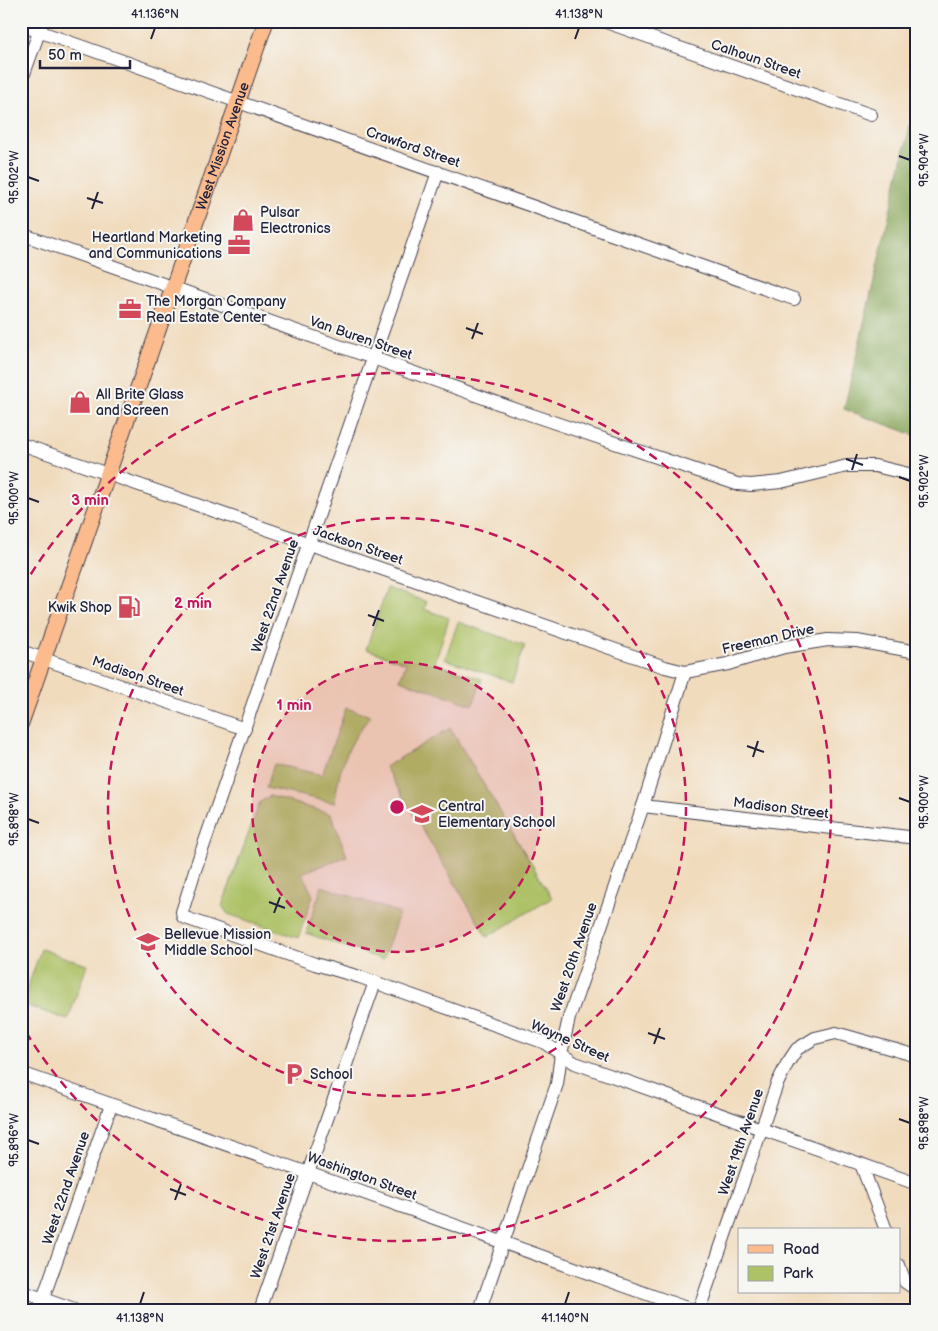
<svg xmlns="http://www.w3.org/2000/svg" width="938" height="1331" viewBox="0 0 938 1331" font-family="'Balsamiq Sans',sans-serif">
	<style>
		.green { fill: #adc166; stroke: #687250 }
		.forest { fill: #8aa75b; stroke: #56644b }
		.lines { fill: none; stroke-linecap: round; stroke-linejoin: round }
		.minor-casing { stroke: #413e4e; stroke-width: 14 }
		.major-casing { stroke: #413e4e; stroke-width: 17 }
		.minor { stroke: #fff; stroke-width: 12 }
		.major { stroke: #fbbb8c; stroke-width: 15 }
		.ticks { fill: none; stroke: #22223b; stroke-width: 2 }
		.ring { fill: none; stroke: #c2185b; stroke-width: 2.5; stroke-dasharray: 9 6 }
		.labels { text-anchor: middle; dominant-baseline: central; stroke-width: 4; stroke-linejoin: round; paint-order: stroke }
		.street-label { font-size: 14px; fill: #22223b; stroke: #f6f6f2 }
		.poi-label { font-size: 14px; fill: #22223b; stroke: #f6f6f2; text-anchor: start }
		.centre { fill: #c2185b; stroke: #f6f6f2; stroke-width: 2.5 }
		.ring-label { font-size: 15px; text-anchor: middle; font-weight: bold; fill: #c2185b; stroke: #f6f6f2; stroke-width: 4; stroke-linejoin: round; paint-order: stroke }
		.neatline { fill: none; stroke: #22223b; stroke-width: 2 }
		.ticks-label { font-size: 12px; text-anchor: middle; fill: #22223b }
	</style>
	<rect width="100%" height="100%" fill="#f6f6f2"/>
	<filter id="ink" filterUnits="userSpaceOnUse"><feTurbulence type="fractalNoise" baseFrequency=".02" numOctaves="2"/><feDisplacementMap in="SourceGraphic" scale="10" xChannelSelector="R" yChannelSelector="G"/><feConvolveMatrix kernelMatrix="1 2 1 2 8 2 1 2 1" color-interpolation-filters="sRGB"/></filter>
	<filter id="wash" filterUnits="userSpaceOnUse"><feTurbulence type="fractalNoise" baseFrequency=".0096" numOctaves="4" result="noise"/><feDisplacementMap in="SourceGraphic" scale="20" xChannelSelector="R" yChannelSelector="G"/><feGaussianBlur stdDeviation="1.12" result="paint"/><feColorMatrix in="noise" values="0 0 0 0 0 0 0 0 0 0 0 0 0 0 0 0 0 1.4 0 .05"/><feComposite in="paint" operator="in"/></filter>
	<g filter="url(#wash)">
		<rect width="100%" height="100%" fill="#f1dbbd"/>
		<g class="green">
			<path d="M 387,588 L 427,602 L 424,609 L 449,618 L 435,663 L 482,679 L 473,705 L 400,680 L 406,663 L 366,649 Z"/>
			<path d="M 458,622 L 525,645 L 512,682 L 445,659 Z"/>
			<path d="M 346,708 L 371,716 C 348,742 338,769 335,803 L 266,788 L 274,764 L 322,775 Z"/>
			<path d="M 450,728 L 552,898 L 487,937 L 385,767 Z"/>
			<path d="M 270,796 L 331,814 L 347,856 L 302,873 L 313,896 L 298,938 L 228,914 L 222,906 L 260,802 Z"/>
			<path d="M 322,886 L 399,913 L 383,960 L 306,933 Z"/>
			<path d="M 41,949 L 87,965 L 68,1020 L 22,1004 Z"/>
		</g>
		<path class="forest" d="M 917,96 L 917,436 L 844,409 Z"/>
	</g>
	<g filter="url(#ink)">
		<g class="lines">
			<defs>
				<g id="minor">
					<path d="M 603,21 L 871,115"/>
					<path d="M 21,25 L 794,299"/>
					<path d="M 21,82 L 43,21"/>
					<path d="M 438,172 L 195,870 L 182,912 L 183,917 L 315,964 L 360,977 L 543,1042 L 575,1063 L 917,1184"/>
					<path d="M 21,234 L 373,358 L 520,411 L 737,484 L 751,485 L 781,482 L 847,466 L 875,466 L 917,476"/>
					<path d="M 21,444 L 665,667 L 685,672 L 728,664 L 784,647 L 828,640 L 857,641 L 917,652"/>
					<path d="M 21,651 L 245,729"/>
					<path d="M 643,806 L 917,838"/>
					<path d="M 21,1073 L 308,1173 L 692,1310"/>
					<path d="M 861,1164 L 886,1230"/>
					<path d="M 899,1265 L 905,1282 L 917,1290"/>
					<path d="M 21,1291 L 74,1310"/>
					<path d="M 39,1310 L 111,1105"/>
					<path d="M 260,1310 L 375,982"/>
					<path d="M 480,1310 L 557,1084 L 561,1054 L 569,1018 L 643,806 L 685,672"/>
					<path d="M 699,1310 L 777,1084 L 787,1064 L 797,1049 L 815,1038 L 836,1033 L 917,1056"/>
				</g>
				<g id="major">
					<path id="s1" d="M 21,723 L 266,21"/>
				</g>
			</defs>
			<use href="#minor" class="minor-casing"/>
			<use href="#major" class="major-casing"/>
			<use href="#minor" class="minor"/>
			<use href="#major" class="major"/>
		</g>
	</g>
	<path class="ticks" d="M 151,39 L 155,28M 575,39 L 579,28M 899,156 L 910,160M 28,177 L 39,181M 87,198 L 103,203M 92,209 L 98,192M 466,328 L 483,334M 472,339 L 478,323M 846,459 L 863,465M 852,470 L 857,454M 899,477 L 910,481M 28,498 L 39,502M 368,615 L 384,621M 373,626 L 379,610M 747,746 L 764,752M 753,757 L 758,741M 899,798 L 910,802M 28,819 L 39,823M 269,902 L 285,908M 274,913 L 280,897M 648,1033 L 665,1039M 654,1044 L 660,1028M 899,1119 L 910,1123M 28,1140 L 39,1144M 170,1189 L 186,1195M 175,1200 L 181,1184M 140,1304 L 144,1292M 565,1304 L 569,1292"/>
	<circle cx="397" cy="807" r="145" fill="#c2185b" fill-opacity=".12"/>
	<g class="ring">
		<circle cx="397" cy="807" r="145"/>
		<circle cx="397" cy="807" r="289"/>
		<path d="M23 587A434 434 0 1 1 23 1027"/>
	</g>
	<defs>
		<symbol id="shop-bare" viewBox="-9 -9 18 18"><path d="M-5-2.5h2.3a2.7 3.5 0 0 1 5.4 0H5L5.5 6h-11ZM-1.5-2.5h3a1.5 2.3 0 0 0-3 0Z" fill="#d1495b" stroke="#f6f6f2" stroke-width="2.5" paint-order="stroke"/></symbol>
		<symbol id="office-bare" viewBox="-9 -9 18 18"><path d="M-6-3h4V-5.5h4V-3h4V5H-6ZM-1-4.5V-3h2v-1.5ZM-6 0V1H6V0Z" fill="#d1495b" stroke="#f6f6f2" stroke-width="2.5" paint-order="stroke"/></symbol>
		<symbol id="fuel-bare" viewBox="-9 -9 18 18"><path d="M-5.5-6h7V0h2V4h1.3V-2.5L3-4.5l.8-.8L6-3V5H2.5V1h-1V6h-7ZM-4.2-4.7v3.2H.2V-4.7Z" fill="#d1495b" stroke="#f6f6f2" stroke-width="2.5" paint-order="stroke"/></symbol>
		<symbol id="school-bare" viewBox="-9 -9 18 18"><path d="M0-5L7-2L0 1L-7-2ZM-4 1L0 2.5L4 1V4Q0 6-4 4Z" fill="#d1495b" stroke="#f6f6f2" stroke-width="2.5" paint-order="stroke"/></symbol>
		<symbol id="parking-bare" viewBox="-9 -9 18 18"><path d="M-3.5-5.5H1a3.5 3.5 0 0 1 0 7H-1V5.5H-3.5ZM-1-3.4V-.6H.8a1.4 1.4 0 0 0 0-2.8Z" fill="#d1495b" stroke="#f6f6f2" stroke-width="2.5" paint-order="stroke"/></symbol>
	</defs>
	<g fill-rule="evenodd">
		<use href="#shop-bare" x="227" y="204" width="32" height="32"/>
		<use href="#office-bare" x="223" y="229" width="32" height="32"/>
		<use href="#office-bare" x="114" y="293" width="32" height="32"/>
		<use href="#shop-bare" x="64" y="386" width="32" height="32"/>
		<use href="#fuel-bare" x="113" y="591" width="32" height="32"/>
		<use href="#school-bare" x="406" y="798" width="32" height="32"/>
		<use href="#school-bare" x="132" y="926" width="32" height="32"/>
		<use href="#parking-bare" x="278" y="1058" width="32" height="32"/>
	</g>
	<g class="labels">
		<g class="street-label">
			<text transform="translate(756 59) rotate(19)">Calhoun Street</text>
			<text stroke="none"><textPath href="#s1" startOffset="611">West Mission Avenue</textPath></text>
			<text transform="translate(413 147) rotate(19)">Crawford Street</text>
			<text transform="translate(361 338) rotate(19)">Van Buren Street</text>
			<text transform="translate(358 545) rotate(19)">Jackson Street</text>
			<text transform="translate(275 596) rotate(-71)">West 22nd Avenue</text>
			<text transform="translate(768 639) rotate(-13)">Freeman Drive</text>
			<text transform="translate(138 676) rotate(19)">Madison Street</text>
			<text transform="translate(781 808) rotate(7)">Madison Street</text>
			<text transform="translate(574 957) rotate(-71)">West 20th Avenue</text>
			<text transform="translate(570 1041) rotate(24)">Wayne Street</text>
			<text transform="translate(741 1142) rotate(-71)">West 19th Avenue</text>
			<text transform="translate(362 1176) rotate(20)">Washington Street</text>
			<text transform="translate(66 1188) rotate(-71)">West 22nd Avenue</text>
			<text transform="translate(273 1226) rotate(-71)">West 21st Avenue</text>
		</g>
		<g class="poi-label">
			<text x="260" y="212">Pulsar<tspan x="260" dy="16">Electronics</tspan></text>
			<text x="222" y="237" text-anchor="end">Heartland Marketing<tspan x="222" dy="16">and Communications</tspan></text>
			<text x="146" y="301">The Morgan Company<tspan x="146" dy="16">Real Estate Center</tspan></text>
			<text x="96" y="394">All Brite Glass<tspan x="96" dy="16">and Screen</tspan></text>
			<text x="112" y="607" text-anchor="end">Kwik Shop</text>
			<text x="438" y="806">Central<tspan x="438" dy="16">Elementary School</tspan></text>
			<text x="164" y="934">Bellevue Mission<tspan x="164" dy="16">Middle School</tspan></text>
			<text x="310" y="1074">School</text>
		</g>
	</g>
	<circle cx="397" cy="807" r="8" class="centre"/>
	<g class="ring-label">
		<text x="90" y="505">3 min</text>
		<text x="193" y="608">2 min</text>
		<text x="294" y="710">1 min</text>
	</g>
	<rect width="938" height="1331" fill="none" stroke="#f6f6f2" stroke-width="55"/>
	<rect x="738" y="1228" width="162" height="65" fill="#f6f6f2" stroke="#a1a1a9"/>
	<rect x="748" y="1245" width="25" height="8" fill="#fbbb8c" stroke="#a1a1a9"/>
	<text x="783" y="1254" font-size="15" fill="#22223b">Road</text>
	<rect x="748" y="1266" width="25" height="15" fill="#adc166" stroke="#a1a1a9"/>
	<text x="783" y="1278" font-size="15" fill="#22223b">Park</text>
	<path d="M40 60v8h90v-8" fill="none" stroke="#22223b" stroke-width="2.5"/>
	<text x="48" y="60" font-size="15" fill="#22223b" stroke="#f6f6f2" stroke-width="4" paint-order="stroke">50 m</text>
	<rect x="28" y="28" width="882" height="1276" class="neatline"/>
	<g class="ticks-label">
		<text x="155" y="18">41.136°N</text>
		<text x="579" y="18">41.138°N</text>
		<text transform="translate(924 160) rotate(-90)" y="4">95.904°W</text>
		<text transform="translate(14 177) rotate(-90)" y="4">95.902°W</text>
		<text transform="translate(924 481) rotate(-90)" y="4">95.902°W</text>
		<text transform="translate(14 498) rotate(-90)" y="4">95.900°W</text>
		<text transform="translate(924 802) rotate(-90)" y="4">95.900°W</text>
		<text transform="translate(14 819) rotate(-90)" y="4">95.898°W</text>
		<text transform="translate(924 1123) rotate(-90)" y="4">95.898°W</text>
		<text transform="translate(14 1140) rotate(-90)" y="4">95.896°W</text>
		<text x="140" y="1322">41.138°N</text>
		<text x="565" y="1322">41.140°N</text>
	</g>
</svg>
